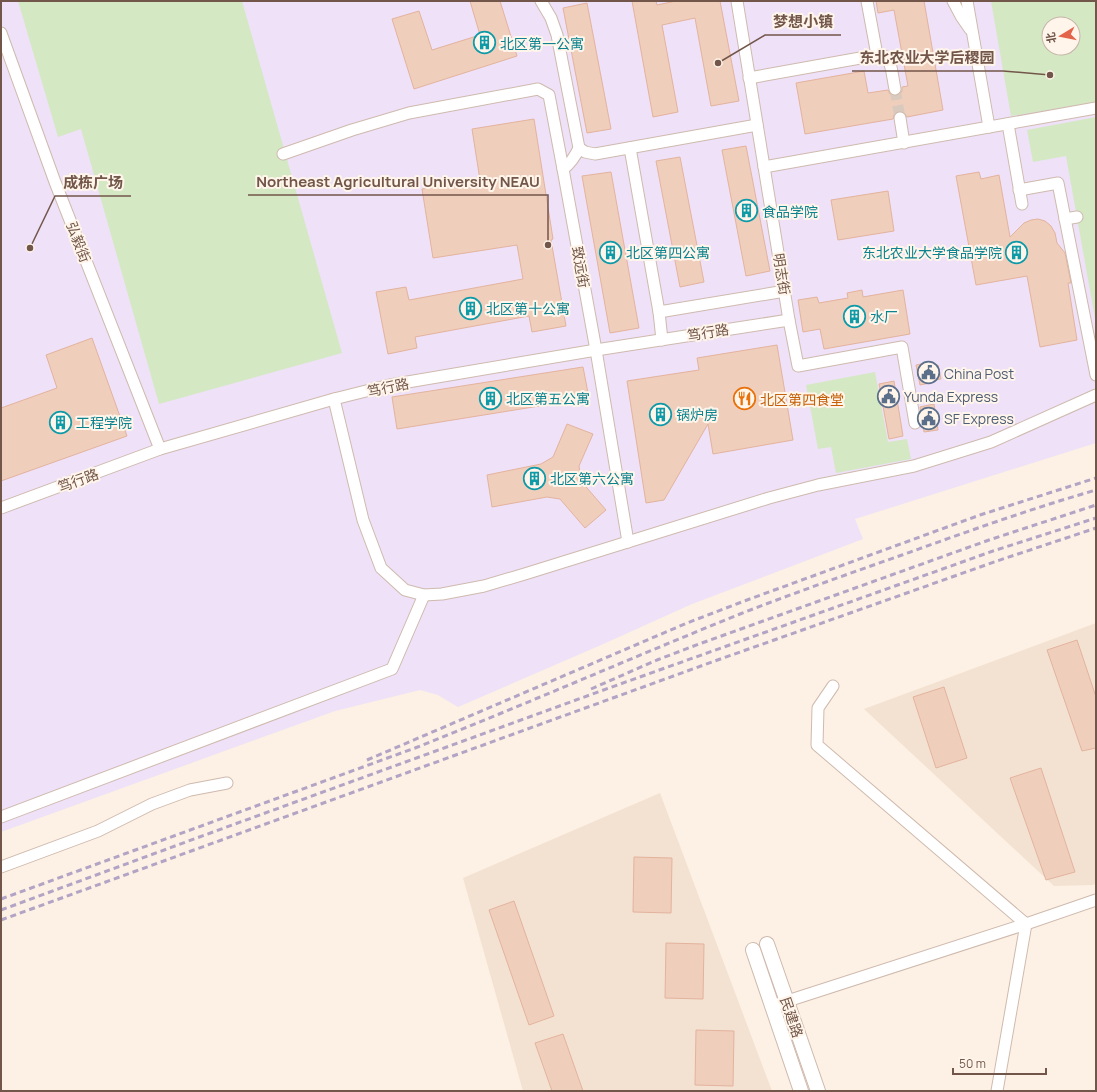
<svg xmlns="http://www.w3.org/2000/svg" width="1097" height="1092" viewBox="0 0 1097 1092" font-family="Manrope,'Noto Sans SC',sans-serif">
	<style>
		.residential { fill: #f3e2d2 }
		.education { fill: #eee1f8; fill-rule: evenodd }
		.green { fill: #d4e9c3; fill-rule: evenodd }
		.building { fill: #f0cebc; stroke: #e3b39d }
		.lines { fill: none; stroke-linecap: round; stroke-linejoin: round }
		.minor-tunnel { stroke: #dacabe; stroke-width: 11; stroke-dasharray: 11 5.5; stroke-linecap: butt }
		.minor-casing { stroke: #cfbaae; stroke-width: 13 }
		.tertiary-casing { stroke: #cfbaae; stroke-width: 16 }
		.minor { stroke: #fff; stroke-width: 11 }
		.tertiary { stroke: #fff; stroke-width: 14 }
		.rail { stroke: #b3a3c5; stroke-width: 3; stroke-dasharray: 6 4; stroke-linecap: butt }
		.labels { text-anchor: middle; dominant-baseline: central; stroke-width: 4; stroke-linejoin: round; paint-order: stroke }
		.culture-label { font-size: 14px; fill: #0d838f; stroke: #fff5ea; text-anchor: start }
		.street-label { font-size: 14px; fill: #73564a; stroke: #fff5ea }
		.service-label { font-size: 14px; fill: #4e5e75; stroke: #fff5ea; text-anchor: start }
		.food-label { font-size: 14px; fill: #c56008; stroke: #fff5ea; text-anchor: start }
		.leader { fill: none; stroke: #73564a; stroke-width: 1.5 }
		.callout-dot { fill: #73564a; stroke: #fff5ea; stroke-width: 1.5 }
		.callout-label { font-size: 15px; text-anchor: middle; font-weight: bold; fill: #73564a; stroke: #fff5ea; stroke-width: 4; stroke-linejoin: round; paint-order: stroke }
	</style>
	<rect width="100%" height="100%" fill="#fcf1e4"/>
	<g class="residential">
		<path d="M 1096,623 L 1096,884 L 1092,885 L 1054,886 L 864,709 Z"/>
		<path d="M 660,793 L 772,1091 L 523,1091 L 463,878 Z"/>
	</g>
	<path class="education" d="M 1,1 L 1096,1 L 1096,443 L 855,519 L 863,539 L 692,604 L 601,645 L 458,707 L 438,695 L 420,690 L 335,711 L 1,832 ZM 1049,24 L 1073,24 L 1073,48 L 1049,48 Z"/>
	<g class="green">
		<path d="M 18,1 L 242,1 L 342,353 L 159,404 L 81,129 L 58,137 Z"/>
		<path d="M 991,1 L 1096,1 L 1096,102 L 1011,116 ZM 1049,24 L 1073,24 L 1073,48 L 1049,48 Z"/>
		<path d="M 1096,117 L 1096,324 L 1066,156 L 1033,162 L 1027,130 Z"/>
		<path d="M 875,372 L 888,442 L 907,439 L 911,459 L 836,473 L 831,447 L 818,449 L 806,385 Z"/>
	</g>
	<g class="building">
		<path d="M 470,1 L 500,1 L 517,56 L 414,89 L 392,19 L 419,11 L 432,50 L 480,35 Z"/>
		<path d="M 632,1 L 656,1 L 657,5 L 676,1 L 720,1 L 739,101 L 711,106 L 695,18 L 662,25 L 678,112 L 653,117 Z"/>
		<path d="M 876,1 L 924,1 L 943,110 L 907,117 L 903,112 L 899,111 L 894,115 L 893,119 L 805,134 L 796,83 L 864,71 L 868,93 L 888,90 L 890,94 L 896,96 L 900,94 L 902,91 L 902,87 L 908,86 L 894,10 L 878,13 Z"/>
		<path d="M 587,3 L 611,129 L 587,133 L 563,8 Z"/>
		<path d="M 534,119 L 553,239 L 551,240 L 566,326 L 532,332 L 529,316 L 415,337 L 417,348 L 388,354 L 376,292 L 406,287 L 409,300 L 523,279 L 517,245 L 433,258 L 422,189 L 480,180 L 472,129 Z"/>
		<path d="M 746,146 L 770,271 L 746,276 L 722,150 Z"/>
		<path d="M 680,157 L 704,282 L 680,287 L 656,161 Z"/>
		<path d="M 611,172 L 639,328 L 610,333 L 582,176 Z"/>
		<path d="M 979,172 L 981,179 L 999,175 L 1010,237 L 1024,223 L 1031,220 L 1038,219 L 1045,221 L 1051,226 L 1055,233 L 1057,243 L 1065,253 L 1071,283 L 1068,283 L 1077,340 L 1040,347 L 1027,276 L 976,285 L 956,176 Z"/>
		<path d="M 888,191 L 894,231 L 838,240 L 831,200 Z"/>
		<path d="M 862,290 L 863,297 L 903,290 L 910,334 L 824,349 L 820,329 L 803,332 L 798,300 L 817,297 L 819,303 L 848,298 L 847,293 Z"/>
		<path d="M 92,338 L 127,436 L 1,481 L 1,408 L 57,388 L 46,355 Z"/>
		<path d="M 777,345 L 793,440 L 713,454 L 708,424 L 664,500 L 646,503 L 627,381 L 699,370 L 697,358 Z"/>
		<path d="M 926,363 L 927,367 L 938,365 L 941,379 L 930,381 L 930,383 L 920,385 L 916,365 Z"/>
		<path d="M 583,367 L 589,398 L 397,429 L 392,397 Z"/>
		<path d="M 894,381 L 903,436 L 889,439 L 879,384 Z"/>
		<path d="M 934,404 L 938,430 L 924,432 L 920,407 Z"/>
		<path d="M 567,424 L 593,434 L 579,466 L 581,481 L 606,510 L 585,528 L 560,499 L 547,497 L 492,507 L 487,475 L 541,464 L 553,457 Z"/>
		<path d="M 1077,640 L 1096,697 L 1096,748 L 1082,751 L 1047,650 Z"/>
		<path d="M 944,687 L 967,758 L 936,768 L 913,697 Z"/>
		<path d="M 1041,768 L 1075,872 L 1046,880 L 1010,778 Z"/>
		<path d="M 634,857 L 672,858 L 671,913 L 633,912 Z"/>
		<path d="M 514,901 L 554,1016 L 529,1025 L 489,910 Z"/>
		<path d="M 666,943 L 704,944 L 703,999 L 665,998 Z"/>
		<path d="M 696,1030 L 734,1031 L 733,1086 L 695,1085 Z"/>
		<path d="M 563,1034 L 583,1091 L 552,1091 L 535,1043 Z"/>
	</g>
	<g class="lines">
		<path class="minor-tunnel" d="M 895,89 L 900,118"/>
		<defs>
			<g id="minor">
				<path d="M 541,1 L 551,18 L 557,35 L 579,148 C 575,157 571,163 563,169 L 596,350 L 628,542"/>
				<path d="M 737,1 L 789,320 L 798,366 L 902,347 L 915,423"/>
				<path d="M 867,1 L 877,55"/>
				<path d="M 953,1 L 961,16 L 970,29"/>
				<path d="M 967,1 L 989,127"/>
				<path d="M 1,33 L 55,182 L 160,449"/>
				<path d="M 749,78 L 877,55 C 880,55 884,55 886,57 C 892,62 893,81 895,89"/>
				<path d="M 900,118 L 904,143"/>
				<path d="M 1008,124 L 1022,204"/>
				<path d="M 579,148 L 585,152 L 595,154 L 757,125"/>
				<path d="M 630,148 L 659,312 L 662,340"/>
				<path d="M 283,154 L 352,130 L 409,113 L 538,89 L 549,95 L 563,169"/>
				<path d="M 764,167 L 1096,108"/>
				<path d="M 1019,190 L 1058,183 L 1096,375"/>
				<path d="M 1065,219 L 1077,217"/>
				<path d="M 659,312 L 785,291"/>
				<path d="M 334,399 L 363,520 L 381,568 L 405,590 L 424,595 L 442,594 L 484,586 L 528,573 L 769,498 L 818,485 L 914,466 L 991,442 L 1096,395"/>
				<path d="M 1,508 L 160,449 L 334,399 L 390,385 L 596,350 L 789,320"/>
				<path d="M 833,686 L 818,708 L 817,745 L 1026,924 L 997,1091"/>
				<path d="M 1,817 L 392,669 L 424,595"/>
				<path d="M 1,867 L 98,831 L 152,804 L 190,790 L 227,783"/>
				<path d="M 772,1006 L 1026,924 L 1096,900"/>
			</g>
			<g id="tertiary">
				<path d="M 767,944 L 818,1091"/>
				<path d="M 753,950 L 801,1091"/>
			</g>
		</defs>
		<use href="#minor" class="minor-casing"/>
		<use href="#tertiary" class="tertiary-casing"/>
		<use href="#minor" class="minor"/>
		<use href="#tertiary" class="tertiary"/>
		<g class="rail">
			<path d="M 591,689 L 657,660 L 699,644 L 989,540 L 1096,505"/>
			<path d="M 367,760 L 687,623 L 747,600 L 980,515 L 1096,478"/>
			<path d="M 1,899 L 415,748 C 524,705 631,658 740,614 C 794,593 848,574 902,555 C 966,532 1030,509 1096,490"/>
			<path d="M 1,910 L 213,832 L 609,688 L 993,551 L 1096,518"/>
			<path d="M 1,920 L 712,662 L 997,561 L 1096,528"/>
		</g>
	</g>
	<defs>
		<symbol id="building-ring" viewBox="-11 -11 22 22"><circle r="9.5" fill="#fff5ea" stroke="#0f9aa8" stroke-width="1.5"/><path d="M-4-6H4V6H1V3H-1V6H-4ZM-2.5-4.3h1.7v1.8h-1.7ZM.8-4.3h1.7v1.8H.8ZM-2.5-1h1.7V.8h-1.7ZM.8-1h1.7V.8H.8Z" fill="#0f9aa8"/></symbol>
		<symbol id="civic-ring" viewBox="-11 -11 22 22"><circle r="9.5" fill="#fff5ea" stroke="#5c6f8a" stroke-width="1.5"/><path d="M-.6-6.5H3V-4.5H.6V-3L4-1V1h2V6H-6V1h2V-1L-.6-3ZM-1.2 2.5V6h2.4V2.5Z" fill="#5c6f8a"/></symbol>
		<symbol id="restaurant-ring" viewBox="-11 -11 22 22"><circle r="9.5" fill="#fff5ea" stroke="#e8710a" stroke-width="1.5"/><path d="M-5-6h1v4h1v-4h1v4h1v-4h1v5L-1.5 .5V6h-2V.5L-5-1ZM5-6V6H3V1.5H1.5Q1.5-4 5-6Z" fill="#e8710a"/></symbol>
	</defs>
	<g fill-rule="evenodd">
		<use href="#building-ring" x="472" y="30" width="25" height="25"/>
		<use href="#building-ring" x="734" y="198" width="25" height="25"/>
		<use href="#building-ring" x="598" y="240" width="25" height="25"/>
		<use href="#building-ring" x="1004" y="240" width="25" height="25"/>
		<use href="#building-ring" x="458" y="296" width="25" height="25"/>
		<use href="#building-ring" x="842" y="304" width="25" height="25"/>
		<use href="#civic-ring" x="916" y="360" width="25" height="25"/>
		<use href="#civic-ring" x="876" y="384" width="25" height="25"/>
		<use href="#building-ring" x="478" y="386" width="25" height="25"/>
		<use href="#restaurant-ring" x="732" y="386" width="25" height="25"/>
		<use href="#building-ring" x="648" y="402" width="25" height="25"/>
		<use href="#civic-ring" x="916" y="406" width="25" height="25"/>
		<use href="#building-ring" x="48" y="410" width="25" height="25"/>
		<use href="#building-ring" x="522" y="466" width="25" height="25"/>
	</g>
	<g class="labels">
		<g class="culture-label">
			<text x="500" y="43">北区第一公寓</text>
			<text x="762" y="211">食品学院</text>
			<text x="626" y="252">北区第四公寓</text>
			<text x="1002" y="252" text-anchor="end">东北农业大学食品学院</text>
			<text x="486" y="308">北区第十公寓</text>
			<text x="870" y="316">水厂</text>
			<text x="506" y="398">北区第五公寓</text>
			<text x="676" y="414">锅炉房</text>
			<text x="76" y="422">工程学院</text>
			<text x="550" y="478">北区第六公寓</text>
		</g>
		<g class="street-label">
			<text transform="translate(79 242) rotate(69)">弘毅街</text>
			<text transform="translate(581 267) rotate(80)">致远街</text>
			<text transform="translate(782 274) rotate(81)">明志街</text>
			<text transform="translate(708 332) rotate(-9)">笃行路</text>
			<text transform="translate(388 387) rotate(-12)">笃行路</text>
			<text transform="translate(78 480) rotate(-20)">笃行路</text>
			<text transform="translate(792 1017) rotate(71)">民建路</text>
		</g>
		<g class="service-label">
			<text x="944" y="373">China Post</text>
			<text x="904" y="396">Yunda Express</text>
			<text x="944" y="418">SF Express</text>
		</g>
		<g class="food-label">
			<text x="760" y="399">北区第四食堂</text>
		</g>
	</g>
	<path class="leader" d="M718 63L765 35H841M1050 75L1003 71H852M548 245L548 195H248M30 248L55 196H131"/>
	<g class="callout-dot">
		<circle cx="718" cy="63" r="4"/>
		<circle cx="1050" cy="75" r="4"/>
		<circle cx="548" cy="245" r="4"/>
		<circle cx="30" cy="248" r="4"/>
	</g>
	<g class="callout-label">
		<text x="803" y="27">梦想小镇</text>
		<text x="927" y="63">东北农业大学后稷园</text>
		<text x="398" y="187">Northeast Agricultural University NEAU</text>
		<text x="93" y="188">成栋广场</text>
	</g>
	<rect width="1097" height="1092" fill="none" stroke="#73564a" stroke-width="4"/>
	<g transform="translate(1061 36) rotate(260)"><circle r="19" fill="#fff5ea" stroke="#c7b5aa"/>
	<path d="M0-3L7 15L0 10L-7 15Z" fill="#e3644b"/>
	<text y="-6" font-size="11" font-weight="bold" text-anchor="middle" fill="#73564a">北</text>
	</g>
	<path d="M953 1068v6h93v-6" fill="none" stroke="#73564a" stroke-width="2"/>
	<text x="959" y="1068" font-size="12" fill="#73564a" stroke="#fff5ea" stroke-width="3" paint-order="stroke">50 m</text>
</svg>
